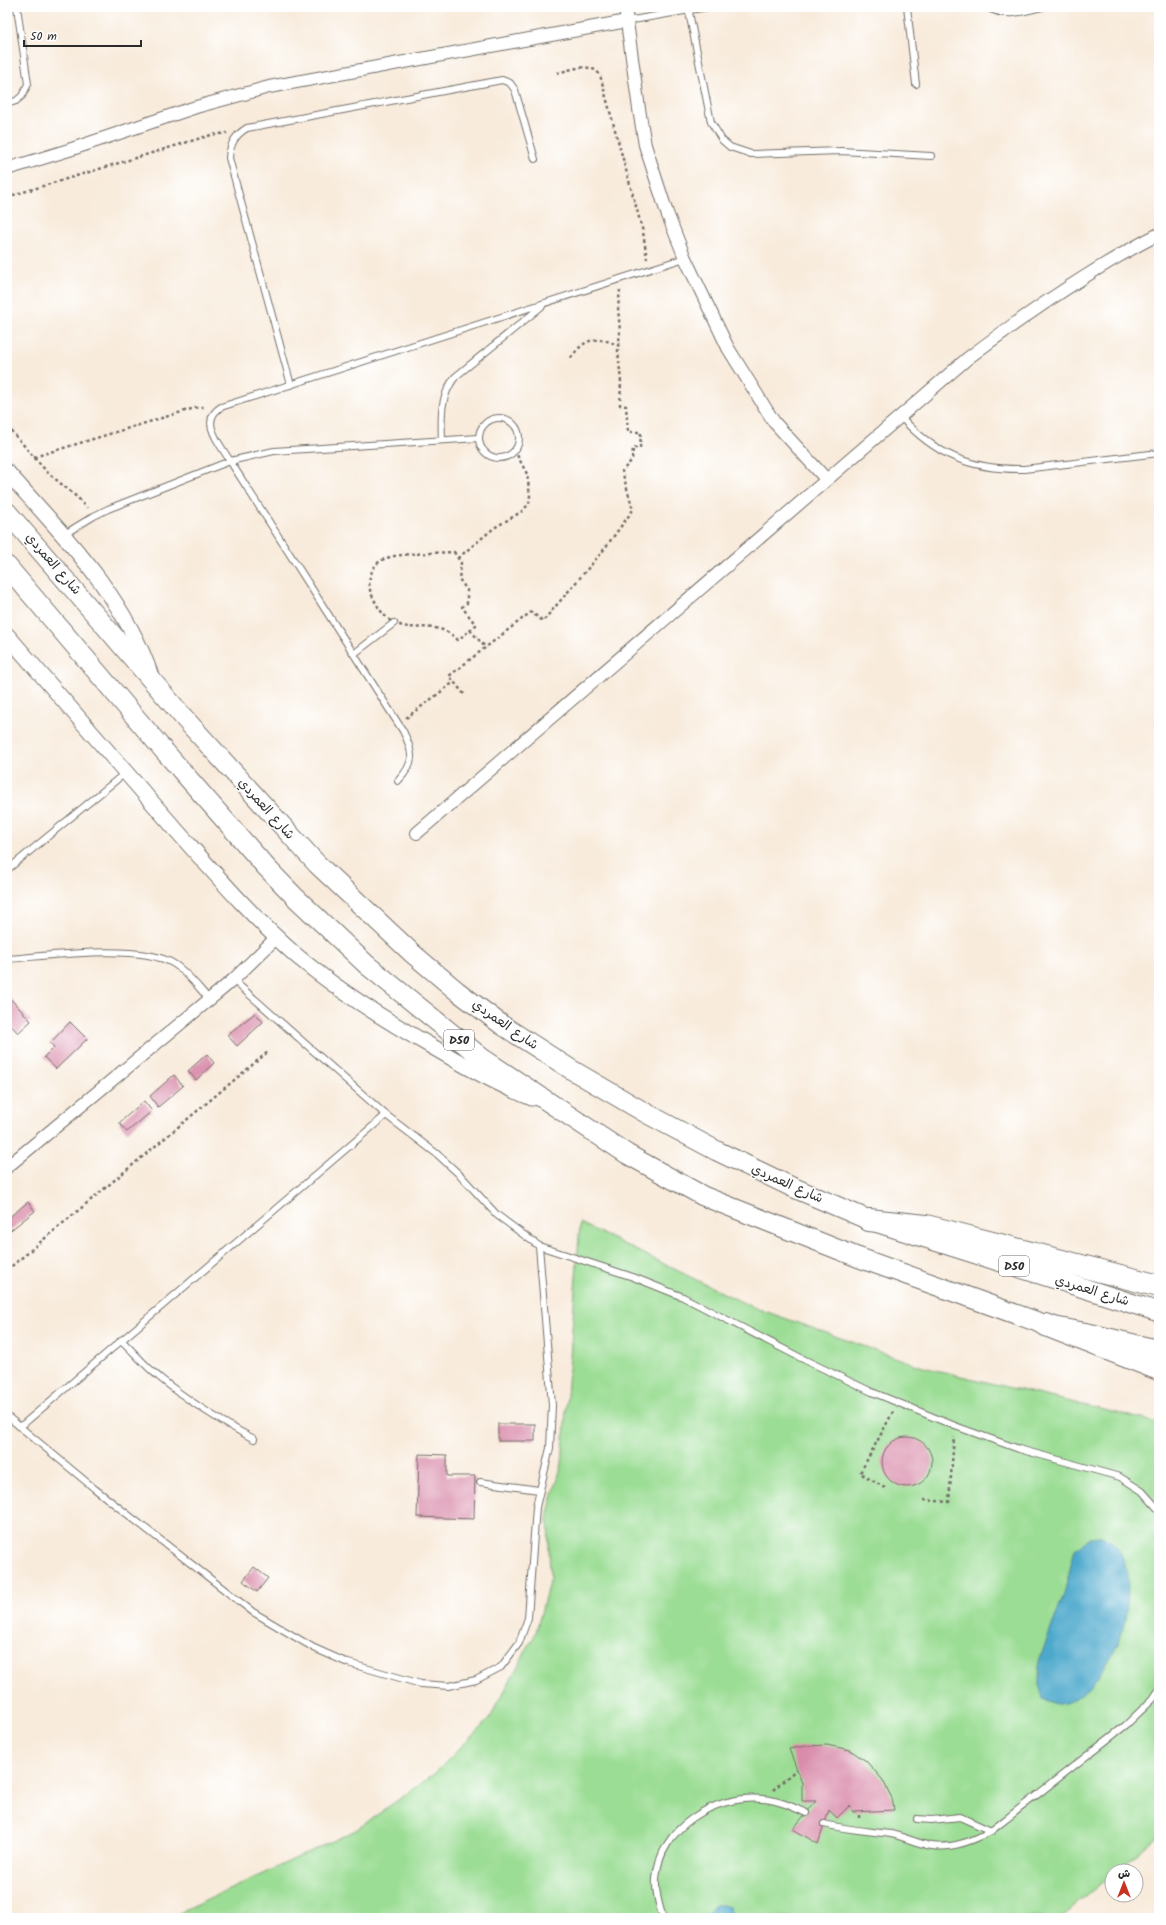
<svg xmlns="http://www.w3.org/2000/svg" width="1166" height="1925" viewBox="0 0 1166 1925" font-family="Kalam,'Playpen Sans Arabic',sans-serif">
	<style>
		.green { fill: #9bdd94; stroke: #638460 }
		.water { fill: #4ea9cc; stroke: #3c6a7c }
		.building { fill: #d98caa }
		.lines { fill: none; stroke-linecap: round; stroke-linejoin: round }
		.service-casing { stroke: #736e69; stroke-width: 8 }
		.minor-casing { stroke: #736e69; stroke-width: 14 }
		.tertiary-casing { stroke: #736e69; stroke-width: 17 }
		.primary-casing { stroke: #736e69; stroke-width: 21 }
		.motorway-casing { stroke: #736e69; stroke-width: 24 }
		.path { stroke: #736e69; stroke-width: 2.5; stroke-dasharray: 3 3; stroke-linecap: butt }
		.service { stroke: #fff; stroke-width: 6 }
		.minor { stroke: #fff; stroke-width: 12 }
		.tertiary { stroke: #fff; stroke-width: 15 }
		.primary { stroke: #fff; stroke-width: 19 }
		.motorway { stroke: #fff; stroke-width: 22 }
		.labels { text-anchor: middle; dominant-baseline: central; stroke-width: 3; stroke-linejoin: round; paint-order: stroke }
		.shield { fill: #fff; stroke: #6b6b6b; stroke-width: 1 }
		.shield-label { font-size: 12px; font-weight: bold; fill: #2b2b2b }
		.street-label { font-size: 13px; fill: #2b2b2b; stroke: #fff }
	</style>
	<rect width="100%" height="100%" fill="#fff"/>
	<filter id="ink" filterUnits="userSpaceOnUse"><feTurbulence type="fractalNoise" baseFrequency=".025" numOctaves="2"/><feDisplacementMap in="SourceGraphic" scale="8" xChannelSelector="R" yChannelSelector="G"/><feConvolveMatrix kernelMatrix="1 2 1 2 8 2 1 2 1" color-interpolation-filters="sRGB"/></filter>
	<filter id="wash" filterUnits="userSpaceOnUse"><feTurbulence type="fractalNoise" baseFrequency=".012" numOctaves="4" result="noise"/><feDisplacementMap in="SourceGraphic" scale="16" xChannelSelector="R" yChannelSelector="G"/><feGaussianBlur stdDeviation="0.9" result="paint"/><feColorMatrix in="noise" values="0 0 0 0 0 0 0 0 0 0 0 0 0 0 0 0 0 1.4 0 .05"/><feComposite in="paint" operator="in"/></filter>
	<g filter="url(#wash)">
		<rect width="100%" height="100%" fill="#f8ebdb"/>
		<path class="green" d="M 580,1223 L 750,1306 L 923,1367 L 1159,1423 L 1159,1835 L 1116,1871 L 1112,1871 L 1112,1874 L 1060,1918 L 169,1918 L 356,1830 L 434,1774 L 490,1718 L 536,1632 L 550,1578 L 548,1512 L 562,1464 Z"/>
		<g class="water">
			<path d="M 1090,1538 C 1094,1538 1102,1536 1105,1538 C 1137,1550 1129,1617 1119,1641 C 1110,1662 1083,1705 1057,1704 C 1053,1703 1047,1700 1043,1698 L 1039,1685 L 1039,1661 L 1064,1594 L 1075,1549 Z"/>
			<path d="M 715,1905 L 723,1905 L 729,1907 L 733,1918 L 708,1918 L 707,1915 Z"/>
		</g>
		<g id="blocks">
			<g class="building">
				<path d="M 7,995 L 31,1021 L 18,1033 L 7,1021 Z"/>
				<path d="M 255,1013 L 263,1022 L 237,1046 L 227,1035 Z"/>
				<path d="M 70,1022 L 87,1039 L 56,1069 L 44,1057 L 54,1047 L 50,1043 Z"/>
				<path d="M 207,1054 L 214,1063 L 196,1080 L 188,1071 Z"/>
				<path d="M 174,1075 L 183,1086 L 158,1107 L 150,1096 Z"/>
				<path d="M 144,1101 L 152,1111 L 127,1132 L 119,1123 Z"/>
				<path d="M 28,1202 L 35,1211 L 7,1233 L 7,1219 Z"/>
				<rect x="498" y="1424" width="37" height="17"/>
				<circle cx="907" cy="1462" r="25"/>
				<path d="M 419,1454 L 447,1455 L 447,1476 L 475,1476 L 474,1519 L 417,1517 Z"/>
				<path d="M 254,1567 L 268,1578 L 257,1592 L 243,1581 Z"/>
				<path d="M 827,1745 L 850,1750 L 866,1761 L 882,1779 L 892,1798 L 894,1810 L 853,1812 L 850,1805 L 837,1818 L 829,1810 L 818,1844 L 793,1829 L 816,1801 L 802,1801 L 802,1783 L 789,1749 L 805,1746 Z"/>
			</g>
		</g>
	</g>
	<g filter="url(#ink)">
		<use href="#blocks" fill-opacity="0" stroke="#736e69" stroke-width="1"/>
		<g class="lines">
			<defs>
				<g id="service">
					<path d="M 688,7 L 711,122 L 722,140 L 730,147 L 751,154 L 841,151 L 931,156"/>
					<path d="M 907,7 L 916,84"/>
					<path d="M 987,7 C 1005,18 1022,12 1042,7"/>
					<path d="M 627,21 L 707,7"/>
					<path d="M 7,104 L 16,101 L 22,96 L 28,84 L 17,7"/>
					<path d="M 291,385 L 229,158 C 230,144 235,135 247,128 L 502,80 L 510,83 L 515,90 L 535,159"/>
					<path d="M 900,416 C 935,455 971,470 1024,469 L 1159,453"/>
					<circle cx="499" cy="438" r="20"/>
					<path d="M 442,440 C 441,416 440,397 455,377 L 542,306"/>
					<path d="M 63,535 L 94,516 L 108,509 L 230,461 L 274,451 L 479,438"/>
					<path d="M 355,653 L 394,623"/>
					<path d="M 398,781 C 415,763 414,753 403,731 L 230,461 C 221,445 198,421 221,407 L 685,258"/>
					<path d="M 7,870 L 125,773"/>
					<path d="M 7,959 C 47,956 141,943 174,964 C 187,972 198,987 209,999"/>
					<path d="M 233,980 L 386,1115 L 437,1154 L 461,1176 L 497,1215 L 539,1246 L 633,1277 L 683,1297 L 801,1358 L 872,1392 L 955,1426 L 1019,1449 L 1120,1477 L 1142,1491 L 1159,1510"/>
					<path d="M 121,1340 C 134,1352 145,1366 159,1377 C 188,1401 220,1421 254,1439"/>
					<path d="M 7,1416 L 95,1489 L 253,1612 L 314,1648 L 348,1663 L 421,1684 L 449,1686 L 476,1680 L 501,1667 L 519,1643 L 528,1618 L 536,1507 L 550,1448 L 552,1405 L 539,1246"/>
					<path d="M 20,1427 L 386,1115"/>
					<path d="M 480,1482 L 539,1490"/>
					<path d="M 917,1819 L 931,1820 L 960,1817 L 991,1831"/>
					<path d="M 824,1824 C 847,1830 868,1831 891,1834 C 905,1837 918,1844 932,1846 C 953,1849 973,1841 991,1831 L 1126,1725 L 1153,1699 L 1159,1690"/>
					<path d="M 663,1918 C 659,1906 655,1892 656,1879 C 659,1828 715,1794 763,1799 C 778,1800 793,1807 806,1813"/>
				</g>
				<g id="minor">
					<path d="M 625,7 L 639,109 L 645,145 L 667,213 L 685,258 L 728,348 L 774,422 L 826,479"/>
					<path d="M 7,169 L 69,150 L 196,107 L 269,87 L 627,21"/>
					<path d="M 417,833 L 968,358 C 1029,312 1091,269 1159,234"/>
					<path d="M 7,1167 L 233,980 L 277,937"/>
				</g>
				<g id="tertiary">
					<path d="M 7,472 C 63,535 124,595 151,676"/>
					<path d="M 7,635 C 63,700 120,766 177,831 C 216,875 254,919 298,957 C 339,991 385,1020 431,1046 C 464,1065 497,1084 532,1098"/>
				</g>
				<g id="primary">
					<path d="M 7,512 L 185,719 L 317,864 L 413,954 L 457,991 L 502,1025 L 572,1070 L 644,1112 L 717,1151 L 792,1187 L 869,1220 L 1159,1312"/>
					<path d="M 7,566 L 159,745 L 266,867 L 296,898 L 367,965 L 482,1058 L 627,1154 L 703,1196 L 857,1257 L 1046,1325 L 1088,1333 L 1159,1350"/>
				</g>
				<g id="motorway">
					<path d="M 869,1220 L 926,1226 L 1159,1286"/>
					<path d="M 1046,1325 L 1159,1369"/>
				</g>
			</defs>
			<use href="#service" class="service-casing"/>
			<use href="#minor" class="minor-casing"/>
			<use href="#tertiary" class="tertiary-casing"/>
			<use href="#primary" class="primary-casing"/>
			<use href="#motorway" class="motorway-casing"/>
			<g class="path">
				<path d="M 557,73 C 571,70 590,61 600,75 L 643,232 L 647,259"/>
				<path d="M 7,197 L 211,135 L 227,133"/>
				<path d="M 571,358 C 584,338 598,335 619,346"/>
				<path d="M 7,426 L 47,472 L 78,498 L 87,508"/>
				<path d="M 34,457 L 198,407 L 206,407"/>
				<path d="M 454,552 L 461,563 L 459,579 L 467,590 L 467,603 L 462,607 L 476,625 L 458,640 C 435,618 417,634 395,623 C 383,618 376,604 371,593 C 366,581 372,564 384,559 C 397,553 437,553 454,552 Z"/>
				<path d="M 458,558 L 494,528 L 521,512 L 529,504 L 530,496 L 527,474 L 515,451"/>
				<path d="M 470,630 L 486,648"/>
				<path d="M 464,694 L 449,676 L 531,612 L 543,621 L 602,552 L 633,510 L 622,471 L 632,460 L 633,448 L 640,448 L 641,432 L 628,432 L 626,406 L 620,405 L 621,382 L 618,351 L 620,331 L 618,308 L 620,290"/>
				<path d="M 406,718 L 454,682"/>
				<path d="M 7,1270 L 269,1051"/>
				<path d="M 885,1488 L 860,1473 L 894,1410"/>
				<path d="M 924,1500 L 949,1502 L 954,1437"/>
				<path d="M 773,1790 L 797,1769"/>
				<path d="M 859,1815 L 859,1821"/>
			</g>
			<use href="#service" class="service"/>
			<use href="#minor" class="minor"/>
			<use href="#tertiary" class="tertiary"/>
			<use href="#primary" class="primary"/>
			<use href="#motorway" class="motorway"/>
		</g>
	</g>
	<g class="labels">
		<g class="shield">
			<rect x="444" y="1030" width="30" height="20" rx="3"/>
			<rect x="999" y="1256" width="30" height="20" rx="3"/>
		</g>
		<g class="shield-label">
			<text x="459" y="1040">D50</text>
			<text x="1014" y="1266">D50</text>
		</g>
		<g class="street-label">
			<text transform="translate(53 564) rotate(49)">شارع العمردي</text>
			<text transform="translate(266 809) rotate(48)">شارع العمردي</text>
			<text transform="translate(505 1025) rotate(35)">شارع العمردي</text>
			<text transform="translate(787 1184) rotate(24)">شارع العمردي</text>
			<text transform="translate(1092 1291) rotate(17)">شارع العمردي</text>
		</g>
	</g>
	<rect width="1166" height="1925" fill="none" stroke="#fff" stroke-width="24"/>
	<g transform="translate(1124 1883)"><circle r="19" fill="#ffffff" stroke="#aaaaaa"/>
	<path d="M0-3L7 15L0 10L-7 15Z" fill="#c8321e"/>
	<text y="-6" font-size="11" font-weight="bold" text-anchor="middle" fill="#2b2b2b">ش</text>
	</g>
	<path d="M24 40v6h117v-6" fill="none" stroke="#2b2b2b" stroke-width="2"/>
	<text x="30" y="40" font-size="12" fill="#2b2b2b" stroke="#ffffff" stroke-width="3" paint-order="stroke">50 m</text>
</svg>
